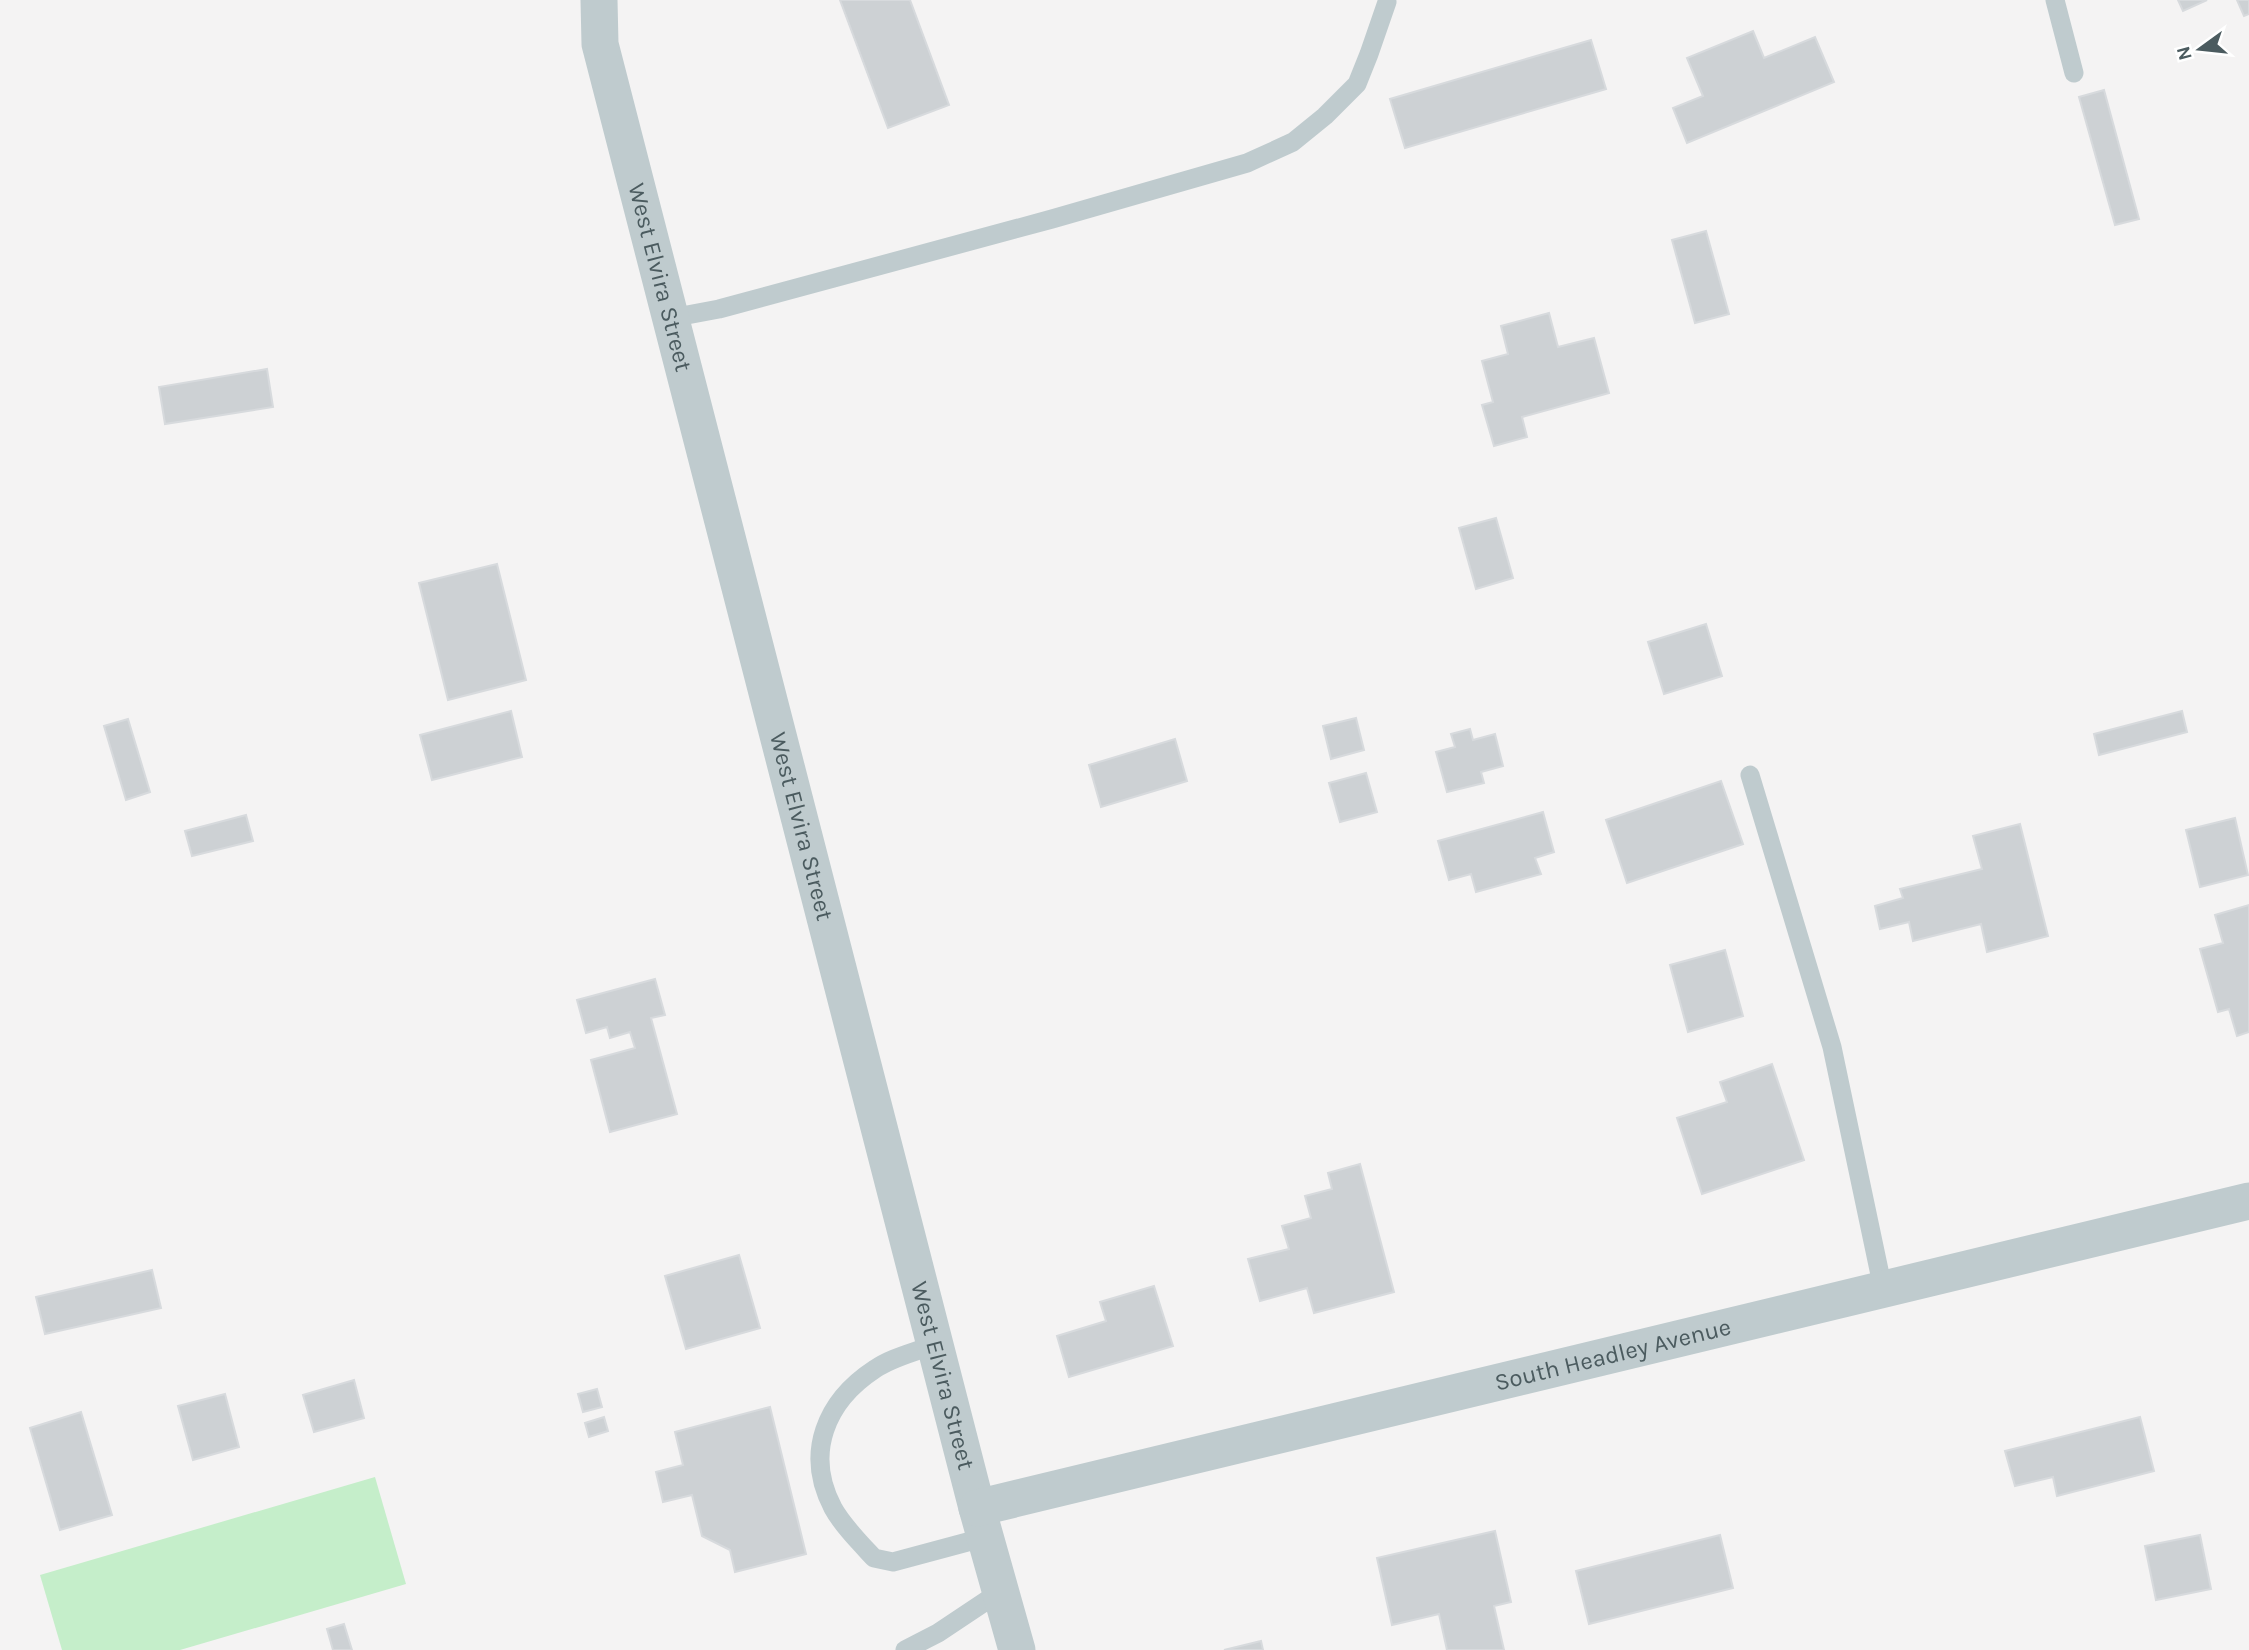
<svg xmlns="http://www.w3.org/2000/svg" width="2249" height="1650" viewBox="0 0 2249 1650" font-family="Karla,sans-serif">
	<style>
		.green { fill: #c5eeca }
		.building { fill: #cdd1d4; stroke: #d7dadd; stroke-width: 2 }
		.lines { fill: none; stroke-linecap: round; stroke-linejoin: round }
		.service { stroke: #bfcbce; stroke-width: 19 }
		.minor { stroke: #bfcbce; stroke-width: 37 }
		.labels { text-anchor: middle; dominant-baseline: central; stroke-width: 6; stroke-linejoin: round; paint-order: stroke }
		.street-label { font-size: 24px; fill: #4b5b5f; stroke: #fff }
	</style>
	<rect width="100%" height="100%" fill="#f4f3f3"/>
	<path class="green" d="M 375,1477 L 406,1584 L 180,1650 L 62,1650 L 40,1575 Z"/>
	<g class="building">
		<path d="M 840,0 L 910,0 L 949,105 L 888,128 Z"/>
		<path d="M 2178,0 L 2207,0 L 2183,11 Z"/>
		<path d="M 2237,0 L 2249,0 L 2249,14 L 2244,16 Z"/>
		<path d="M 1753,31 L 1764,58 L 1815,37 L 1834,82 L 1687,143 L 1673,108 L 1703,96 L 1687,58 Z"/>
		<path d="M 1591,40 L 1606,89 L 1405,148 L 1390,99 Z"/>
		<path d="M 2104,90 L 2139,219 L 2115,225 L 2079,97 Z"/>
		<path d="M 1706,231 L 1729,314 L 1695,323 L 1672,240 Z"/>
		<path d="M 1549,313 L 1558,347 L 1594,338 L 1609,393 L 1522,417 L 1527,437 L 1494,446 L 1482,405 L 1493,402 L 1482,361 L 1508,354 L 1501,326 Z"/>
		<path d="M 267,369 L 273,407 L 165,424 L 159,387 Z"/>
		<path d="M 1496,518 L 1513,578 L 1476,589 L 1459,528 Z"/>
		<path d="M 497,564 L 526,680 L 448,700 L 419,583 Z"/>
		<path d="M 1706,624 L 1722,676 L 1664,694 L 1648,642 Z"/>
		<path d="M 511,711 L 522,757 L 432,780 L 420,735 Z"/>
		<path d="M 2182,711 L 2187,732 L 2099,755 L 2094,734 Z"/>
		<path d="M 1356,718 L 1364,750 L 1331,759 L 1323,726 Z"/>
		<path d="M 128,719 L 150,792 L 126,800 L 104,726 Z"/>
		<path d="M 1470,729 L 1473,740 L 1495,734 L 1503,766 L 1481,772 L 1484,783 L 1447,792 L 1436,752 L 1455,747 L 1451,734 Z"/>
		<path d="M 1175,739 L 1187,781 L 1101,807 L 1089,765 Z"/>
		<path d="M 1366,773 L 1377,812 L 1340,822 L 1329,783 Z"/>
		<path d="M 1721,781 L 1743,844 L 1627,883 L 1606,820 Z"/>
		<path d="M 1543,812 L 1554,852 L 1535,858 L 1541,874 L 1476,892 L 1471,874 L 1449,880 L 1438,841 Z"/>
		<path d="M 246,815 L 253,841 L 192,856 L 185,831 Z"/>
		<path d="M 2235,818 L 2248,875 L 2200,887 L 2186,830 Z"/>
		<path d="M 2020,824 L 2048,936 L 1987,952 L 1981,924 L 1913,941 L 1909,922 L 1880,929 L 1875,906 L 1903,898 L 1900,889 L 1982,869 L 1973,836 Z"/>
		<path d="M 2249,905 L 2249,1032 L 2237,1036 L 2229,1009 L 2218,1012 L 2200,949 L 2223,943 L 2215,915 Z"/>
		<path d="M 1725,950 L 1743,1016 L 1688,1032 L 1670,965 Z"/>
		<path d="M 655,979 L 665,1015 L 651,1018 L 677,1114 L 610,1132 L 591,1060 L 635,1048 L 630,1032 L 610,1038 L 607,1027 L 586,1033 L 577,1000 Z"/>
		<path d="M 1772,1064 L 1804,1160 L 1702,1194 L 1677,1118 L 1727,1102 L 1720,1082 Z"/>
		<path d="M 1360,1164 L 1394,1292 L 1314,1313 L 1307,1288 L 1260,1301 L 1248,1259 L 1289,1249 L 1282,1226 L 1311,1218 L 1305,1196 L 1332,1189 L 1328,1173 Z"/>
		<path d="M 739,1255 L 760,1328 L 686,1349 L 665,1276 Z"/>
		<path d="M 152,1270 L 161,1308 L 45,1334 L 36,1297 Z"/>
		<path d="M 1154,1286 L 1173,1346 L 1069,1377 L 1057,1336 L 1106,1321 L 1100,1302 Z"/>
		<path d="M 354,1380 L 364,1418 L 314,1432 L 303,1395 Z"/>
		<path d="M 597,1389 L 602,1407 L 583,1412 L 578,1394 Z"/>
		<path d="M 225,1394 L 239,1447 L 193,1460 L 178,1406 Z"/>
		<path d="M 770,1407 L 806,1554 L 735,1572 L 730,1550 L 702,1536 L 692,1495 L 663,1502 L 656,1472 L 683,1465 L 675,1432 Z"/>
		<path d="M 81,1412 L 112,1515 L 60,1530 L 30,1428 Z"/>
		<path d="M 604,1417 L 608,1431 L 589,1437 L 585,1423 Z"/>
		<path d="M 2140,1417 L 2154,1471 L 2057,1496 L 2053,1477 L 2015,1486 L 2005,1451 Z"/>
		<path d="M 1495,1531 L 1511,1602 L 1494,1606 L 1504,1650 L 1447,1650 L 1439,1614 L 1392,1625 L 1377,1558 Z"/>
		<path d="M 1720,1535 L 1733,1588 L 1589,1624 L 1576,1571 Z"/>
		<path d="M 2200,1535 L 2211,1589 L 2156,1600 L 2145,1546 Z"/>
		<path d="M 344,1624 L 352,1650 L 333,1650 L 327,1629 Z"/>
		<path d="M 1261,1641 L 1263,1650 L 1224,1650 Z"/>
	</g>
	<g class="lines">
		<g class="service">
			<path d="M 2055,0 L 2074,73"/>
			<path d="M 671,318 L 719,309 L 1052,219 L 1247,163 L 1293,142 L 1325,116 L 1357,84 L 1369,54 L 1387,2"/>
			<path d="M 1750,775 L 1832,1047 L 1883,1289"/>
			<path d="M 935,1344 C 916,1352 892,1357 875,1369 C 826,1401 804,1453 833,1508 C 843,1526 860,1543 874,1558 L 893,1562 L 986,1537"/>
			<path d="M 905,1650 L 938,1633 L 1001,1591"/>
		</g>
		<g class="minor">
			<path id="s1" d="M 599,0 L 600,44 L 977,1508 L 1017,1650"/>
			<path id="s2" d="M 977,1508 L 2249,1201"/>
		</g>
	</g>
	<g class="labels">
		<g class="street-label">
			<text stroke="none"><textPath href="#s1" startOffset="285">West Elvira Street</textPath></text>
			<text stroke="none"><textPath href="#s1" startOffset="852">West Elvira Street</textPath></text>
			<text stroke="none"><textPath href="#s2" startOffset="654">South Headley Avenue</textPath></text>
			<text stroke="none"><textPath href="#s1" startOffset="1419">West Elvira Street</textPath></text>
		</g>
	</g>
	<g transform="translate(2200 49) rotate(255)" stroke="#ffffff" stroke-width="5" paint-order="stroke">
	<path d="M0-5L12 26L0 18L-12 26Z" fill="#4b5b5f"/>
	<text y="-10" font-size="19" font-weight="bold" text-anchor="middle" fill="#4b5b5f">N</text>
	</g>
</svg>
